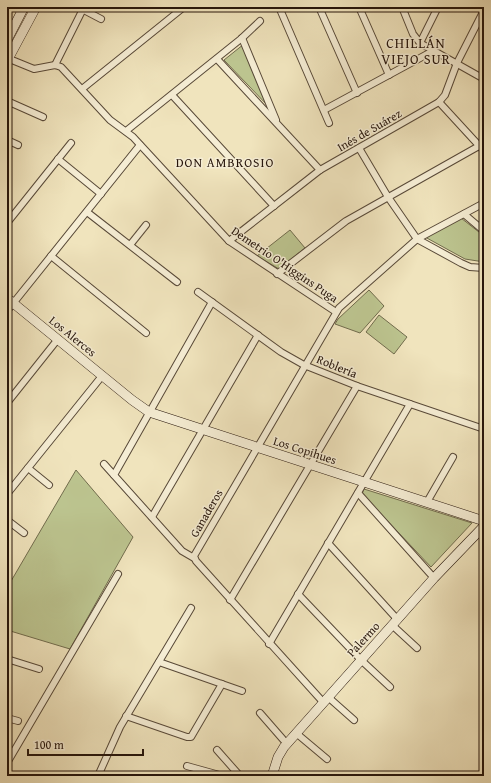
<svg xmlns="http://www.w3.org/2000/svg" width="491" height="783" viewBox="0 0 491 783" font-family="'Gentium Book Plus',serif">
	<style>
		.green { fill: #bcc48f; stroke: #716c4d }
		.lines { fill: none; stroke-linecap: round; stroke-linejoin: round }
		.street-casing { stroke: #584938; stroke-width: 8 }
		.secondary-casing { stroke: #26150b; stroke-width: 10 }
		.street { stroke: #f5edd4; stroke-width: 6 }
		.secondary { stroke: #f5edd4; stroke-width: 9 }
		.labels { text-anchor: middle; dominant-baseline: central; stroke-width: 3; stroke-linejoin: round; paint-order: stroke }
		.street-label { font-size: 12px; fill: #26150b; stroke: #f5edd4 }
		.neighbourhood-label { font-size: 13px; letter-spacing: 1px; fill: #26150b; stroke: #f5edd4 }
		.quarter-label { font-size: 14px; letter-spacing: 1px; fill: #26150b; stroke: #f5edd4 }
	</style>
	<rect width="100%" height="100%" fill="#f0e4bd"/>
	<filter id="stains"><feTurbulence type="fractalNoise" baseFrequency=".005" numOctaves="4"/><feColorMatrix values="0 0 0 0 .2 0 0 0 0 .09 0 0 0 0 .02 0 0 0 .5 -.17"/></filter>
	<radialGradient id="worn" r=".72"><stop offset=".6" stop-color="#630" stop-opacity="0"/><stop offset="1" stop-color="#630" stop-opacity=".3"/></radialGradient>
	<g class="green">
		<path d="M 244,44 L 270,108 L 224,60 Z"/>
		<path d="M 461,218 L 484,236 L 484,262 L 465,259 L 425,237 Z"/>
		<path d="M 290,230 L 305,248 L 279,269 L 257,256 Z"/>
		<path d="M 369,290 L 384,306 L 360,333 L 335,324 L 338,319 Z"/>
		<path d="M 379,315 L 407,337 L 394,354 L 366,332 Z"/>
		<path d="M 76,470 L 133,537 L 70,649 L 7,630 L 7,588 Z"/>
		<path d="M 364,489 L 472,523 L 431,567 L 362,494 Z"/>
	</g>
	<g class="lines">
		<defs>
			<g id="street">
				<path d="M 279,7 L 329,123"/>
				<path d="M 319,7 L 357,93"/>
				<path d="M 359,7 L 389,75"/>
				<path d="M 402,7 L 413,34 L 420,43 L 484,79"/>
				<path d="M 82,9 L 101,19"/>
				<path d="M 242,38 L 276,120"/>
				<path d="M 420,43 L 438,7"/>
				<path d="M 7,58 L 34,69 L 55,65 L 61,67 L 110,120 L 133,137 L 229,241 L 336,312"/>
				<path d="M 217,59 L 320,170"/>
				<path d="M 55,65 L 84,7"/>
				<path d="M 82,89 L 184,7"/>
				<path d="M 172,95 L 274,206"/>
				<path d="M 7,101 L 43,117"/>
				<path d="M 439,102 L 484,151"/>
				<path d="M 324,110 L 433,51"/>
				<path d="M 126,131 L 242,38 L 260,21"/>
				<path d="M 7,140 L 18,145"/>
				<path d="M 359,148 L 388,197 L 417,239 L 461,263 L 470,267 L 484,268"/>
				<path d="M 58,159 L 101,194"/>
				<path d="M 87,212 L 177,282"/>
				<path d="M 464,214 L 484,231"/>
				<path d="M 7,223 L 71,143"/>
				<path d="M 229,241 L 320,170 L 439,102 L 445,95 L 457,63 L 484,10"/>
				<path d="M 130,245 L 146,225"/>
				<path d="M 51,256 L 146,333"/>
				<path d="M 277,274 L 346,221 L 479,146"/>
				<path d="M 198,292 L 281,352 L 304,365 L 357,386 L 484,429"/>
				<path d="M 7,311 L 140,145"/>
				<path d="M 7,403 L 58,339"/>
				<path d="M 104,464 L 182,551 L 194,558"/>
				<path d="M 28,468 L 49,485"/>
				<path d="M 114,475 L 212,302"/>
				<path d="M 358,493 L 434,578"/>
				<path d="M 7,494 L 102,376"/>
				<path d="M 427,502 L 453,457"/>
				<path d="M 152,517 L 258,335"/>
				<path d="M 7,520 L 24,533"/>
				<path d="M 328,543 L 397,619"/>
				<path d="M 298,594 L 361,660 L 390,687"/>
				<path d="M 230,600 L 357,386"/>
				<path d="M 392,625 L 417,648"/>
				<path d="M 269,644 L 410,404"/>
				<path d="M 7,659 L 39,669"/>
				<path d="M 159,662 L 242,691"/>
				<path d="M 328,697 L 354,720"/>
				<path d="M 323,702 L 196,561 L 194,556 L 339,308 L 417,239 L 484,203"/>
				<path d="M 260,713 L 287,744"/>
				<path d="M 126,716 L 187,737 L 191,737 L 222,684"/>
				<path d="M 7,718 L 18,721"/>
				<path d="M 296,733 L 327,759"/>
				<path d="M 217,750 L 240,776"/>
				<path d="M 7,763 L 118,574"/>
				<path d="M 187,766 L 223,776"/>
				<path d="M 98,776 L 120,727 L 191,608"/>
			</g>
			<g id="secondary">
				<path d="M 7,40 L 24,7"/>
				<path d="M 7,61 L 36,7"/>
				<path d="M 7,298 L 132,400 L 149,412 L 484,521"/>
				<path d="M 272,776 L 278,757 L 284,747 L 434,578 L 484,526"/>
			</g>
		</defs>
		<use href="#street" class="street-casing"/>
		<use href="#secondary" class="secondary-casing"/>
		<use href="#street" class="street"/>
		<use href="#secondary" class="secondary"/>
	</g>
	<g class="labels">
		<g class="street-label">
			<text transform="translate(369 130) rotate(-30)">Inés de Suárez</text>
			<text transform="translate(285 264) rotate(34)">Demetrio O'Higgins Puga</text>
			<text transform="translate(73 336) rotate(39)">Los Alerces</text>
			<text transform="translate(337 366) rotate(22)">Roblería</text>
			<text transform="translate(305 450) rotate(18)">Los Copihues</text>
			<text transform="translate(206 513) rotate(-60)">Ganaderos</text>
			<text transform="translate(363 639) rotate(-48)">Palermo</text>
		</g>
		<g class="neighbourhood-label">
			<text x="225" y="162">DON AMBROSIO</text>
		</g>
		<g class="quarter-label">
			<text x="416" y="43">CHILLÁN<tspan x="416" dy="16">VIEJO SUR</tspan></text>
		</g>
	</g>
	<rect width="491" height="783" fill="none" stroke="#f0e4bd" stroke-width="24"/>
	<rect x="8" y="8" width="475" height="767" fill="none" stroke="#26150b" stroke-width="2"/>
	<rect x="12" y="12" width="467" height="759" fill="none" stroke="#26150b"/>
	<path d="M28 749v6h115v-6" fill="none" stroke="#26150b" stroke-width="2"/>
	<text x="34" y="749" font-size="12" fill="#26150b" stroke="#f5edd4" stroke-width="3" paint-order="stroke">100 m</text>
	<rect width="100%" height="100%" filter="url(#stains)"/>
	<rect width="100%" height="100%" fill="url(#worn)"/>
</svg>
